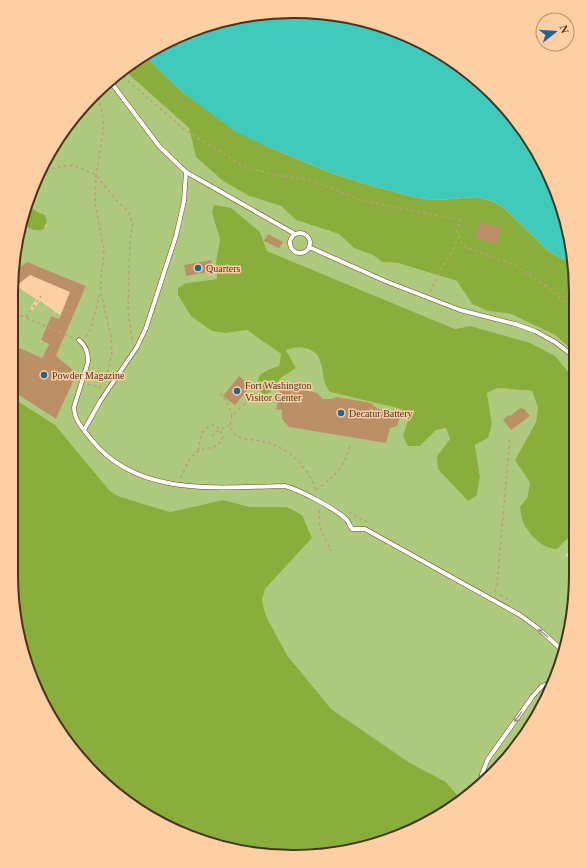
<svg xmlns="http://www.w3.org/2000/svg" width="587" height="868" viewBox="0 0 587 868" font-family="'Times New Roman',serif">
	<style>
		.green { fill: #aeca7f }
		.forest { fill: #8aae3b }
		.water { fill: #40cabc }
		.building { fill: #bc9066 }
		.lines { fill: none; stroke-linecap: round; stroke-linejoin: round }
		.lane-casing { stroke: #714a1f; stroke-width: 5 }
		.path { stroke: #c29c78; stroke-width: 1.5; stroke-dasharray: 3 3; stroke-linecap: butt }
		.lane { stroke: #fff; stroke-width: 4 }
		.oneway { stroke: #a29990 }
		.poi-dot { fill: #1d6599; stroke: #fecfa2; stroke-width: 1.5 }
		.labels { text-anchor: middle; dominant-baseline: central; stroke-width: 3; stroke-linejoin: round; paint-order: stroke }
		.poi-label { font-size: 10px; fill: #463321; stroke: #fecfa2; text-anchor: start }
		.rim { fill: none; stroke: #463321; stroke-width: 2 }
	</style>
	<rect width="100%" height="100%" fill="#fecfa2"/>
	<g class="green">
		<path d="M 125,68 L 125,71 L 189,128 L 196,157 L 223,181 L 249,196 L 281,206 L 296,220 L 339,234 L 354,248 L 373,255 L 382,262 L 398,263 L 457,281 L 472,304 L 488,311 L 511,314 L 555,335 L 572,350 L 573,377 L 555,356 L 470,326 L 455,329 L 267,251 L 260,232 L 212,213 L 220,240 L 216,261 L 217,279 L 186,283 L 226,333 L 247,330 L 281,354 L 279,366 L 262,372 L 275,387 L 281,378 L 296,368 L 286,350 L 300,346 L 313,351 L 320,359 L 326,387 L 330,392 L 401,409 L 408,421 L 404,436 L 420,446 L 436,430 L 446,428 L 450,439 L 437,456 L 477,495 L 480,477 L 475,445 L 488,438 L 492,424 L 487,393 L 498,388 L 532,391 L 538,408 L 536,422 L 515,460 L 530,483 L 527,498 L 520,508 L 557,549 L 568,538 L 575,536 L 576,549 L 570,550 L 565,556 L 576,558 L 576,574 L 571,630 L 554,683 L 528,732 L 493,774 L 460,798 L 446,782 L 410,763 L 331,710 L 287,655 L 266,616 L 262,600 L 265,589 L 312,538 L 287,507 L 250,507 L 223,500 L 170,512 L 118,496 L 109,490 L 14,399 L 14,392 L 56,419 L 77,373 L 56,356 L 86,286 L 28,263 L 16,271 L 16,239 L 22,223 L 28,228 L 44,229 L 47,225 L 41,212 L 36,211 L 29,202 L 40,168 L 94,94 Z"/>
		<path d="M 16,286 L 36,299 L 30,309 L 32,311 L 40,301 L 60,315 L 59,319 L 51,316 L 41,340 L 49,344 L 41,360 L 23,379 L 14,373 Z"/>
	</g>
	<g class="forest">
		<path d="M 145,54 L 152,63 L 182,92 L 268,147 L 331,173 L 369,185 L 417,198 L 439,200 L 476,197 L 492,201 L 504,208 L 547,250 L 560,258 L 571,261 L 572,350 L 555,335 L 511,314 L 488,311 L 472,304 L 457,281 L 398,263 L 382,262 L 373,255 L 354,248 L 339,234 L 296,220 L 281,206 L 249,196 L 223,181 L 196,157 L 189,128 L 125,71 L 125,68 L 137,58 Z"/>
		<path d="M 29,202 C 31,205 33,209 35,210 C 42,215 44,211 47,221 L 44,229 C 35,232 29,229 22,223 Z"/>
		<path d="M 214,205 L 231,208 L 260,232 L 267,251 L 455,329 L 470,326 L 530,343 L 555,356 L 573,377 L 575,536 L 568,538 L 557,549 C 543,549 532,537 525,526 C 522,521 521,513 520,507 L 527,498 L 530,483 L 515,460 L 536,422 L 538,408 L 532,391 L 498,388 L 487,393 L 492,424 L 488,438 L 475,445 L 480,477 L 477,495 L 468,501 L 438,469 L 437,456 L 450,439 L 446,428 L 436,430 L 420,446 L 408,446 L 403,436 L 408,420 L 401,409 L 330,392 C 318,379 328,356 308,349 C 300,346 295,347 286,350 L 296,368 L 281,378 L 270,392 L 262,395 C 253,374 261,372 279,366 L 281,354 L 247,330 L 226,333 L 212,331 L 191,316 L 178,295 L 178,288 L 186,283 L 217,279 L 216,261 L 220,240 L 212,213 Z"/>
		<path d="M 14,399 L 55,425 L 109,490 L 118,496 L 170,512 L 223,500 L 250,507 L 287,507 L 302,515 L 312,538 L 265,589 L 262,600 L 266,616 L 287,655 L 331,709 L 410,763 L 446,782 L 460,798 L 419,828 L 348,852 L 257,855 L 185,835 L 107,787 L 58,731 L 21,648 L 11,574 Z"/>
	</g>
	<path class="water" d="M 294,11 L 349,16 L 402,33 L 451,59 L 493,94 L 547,168 L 571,239 L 571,261 L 560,258 L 547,250 L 504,208 L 492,201 L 476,197 L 439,200 L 417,198 L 369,185 L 331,173 L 268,147 L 236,132 L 182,92 L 152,63 L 145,54 L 186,32 L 239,16 Z"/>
	<g class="building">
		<path d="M 479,222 L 501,227 L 496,244 L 475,238 Z"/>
		<path d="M 268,234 L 283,242 L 279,248 L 264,241 Z"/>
		<path d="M 211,260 L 213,271 L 186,276 L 184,265 Z"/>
		<path d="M 27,262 L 86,286 L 56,356 L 77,373 L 56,419 L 14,392 L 15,346 L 42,358 L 49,344 L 41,340 L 51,316 L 59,319 L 70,292 L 30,275 L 16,286 L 16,271 Z"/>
		<path d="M 239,376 L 251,386 L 235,405 L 223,396 Z"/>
		<path d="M 281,385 L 317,393 L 323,399 L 332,399 L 337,397 L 371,403 L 378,409 L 396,412 L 400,417 L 397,426 L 390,428 L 386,443 L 289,427 L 282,419 L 282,410 L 276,409 Z"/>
		<path d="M 520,408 L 524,409 L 530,416 L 511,430 L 503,420 L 508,415 L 510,416 Z"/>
	</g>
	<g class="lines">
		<defs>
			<g id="lane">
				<path d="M 110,81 L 159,146 L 186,172 L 295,234"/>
				<circle cx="300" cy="243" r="10"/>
				<path d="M 309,247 L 385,281 L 460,310 L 515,324 L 535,331 L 555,342 L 573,356"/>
				<path d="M 79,340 C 86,346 88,352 88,362 L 74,407 C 74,420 83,429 91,439 C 137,498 219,487 285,486 C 300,490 336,509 347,520 C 349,523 350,526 352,529 L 365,529 L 520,615 L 539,629 L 564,652"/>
				<path d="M 84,430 L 101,400 L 137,347 L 146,328 L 176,236 L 184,201 L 186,172"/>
				<path d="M 482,783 L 482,774 L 488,759 L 533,696 L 542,686 L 555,681"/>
			</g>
		</defs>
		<use href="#lane" class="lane-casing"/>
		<g class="path">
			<path d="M 119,73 L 184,129 L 241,165 L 270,174 L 311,180 L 364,201 L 460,220 L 457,231 L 463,246 L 513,264 L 550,289 L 569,306 L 572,306"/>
			<path d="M 95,92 L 101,107 L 104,126 L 96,175 L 95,202 L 104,252 L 101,277 L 101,292 L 111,337 L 112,352 L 109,368 L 100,388"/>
			<path d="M 40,170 L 73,165 L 96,175 L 115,199 L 128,211 L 133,224 L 130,239 L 128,311 L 132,340"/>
			<path d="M 430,292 L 442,267 L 452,252 L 458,237"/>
			<path d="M 15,313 L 73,338"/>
			<path d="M 26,317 L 41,296"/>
			<path d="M 86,337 L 91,328 L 100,293"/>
			<path d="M 88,384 L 100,388"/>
			<path d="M 220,393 L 227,402 L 232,416"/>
			<path d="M 249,399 C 245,405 235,411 232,416 C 229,423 231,432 237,436 C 246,441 259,439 269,443 C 291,450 311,470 316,492"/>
			<path d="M 212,436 L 220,429 L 230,425"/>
			<path d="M 181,478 C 184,469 189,458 197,452 C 208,445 216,452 223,437 L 220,429 L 214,425 C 199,428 201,439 198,451"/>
			<path d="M 316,490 C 337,474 343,469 351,443"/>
			<path d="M 319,510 L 320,527 L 331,551"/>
			<path d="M 349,512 L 369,523"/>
			<path d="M 495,592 L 497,584 L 510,436"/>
			<path d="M 500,595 L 514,603"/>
		</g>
		<use href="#lane" class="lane"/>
	</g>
	<defs><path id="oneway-shaft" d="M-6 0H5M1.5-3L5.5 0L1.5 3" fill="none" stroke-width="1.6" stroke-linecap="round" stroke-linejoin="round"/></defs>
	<g class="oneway">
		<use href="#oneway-shaft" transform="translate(543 633) rotate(-140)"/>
		<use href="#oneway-shaft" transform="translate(518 717) rotate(126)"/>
	</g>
	<g class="poi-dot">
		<circle cx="198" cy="268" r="4"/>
		<circle cx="44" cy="375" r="4"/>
		<circle cx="237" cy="391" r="4"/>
		<circle cx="341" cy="413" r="4"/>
	</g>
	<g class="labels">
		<g class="poi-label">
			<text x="206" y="268">Quarters</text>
			<text x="52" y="375">Powder Magazine</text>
			<text x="245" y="385">Fort Washington<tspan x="245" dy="12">Visitor Center</tspan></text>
			<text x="349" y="413">Decatur Battery</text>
		</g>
	</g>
	<path d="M0 0H587V868H0ZM293 18H294A275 275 0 0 1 569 293V575A275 275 0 0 1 294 850H293A275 275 0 0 1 18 575V293A275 275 0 0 1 293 18Z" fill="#fecfa2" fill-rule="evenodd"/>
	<path class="rim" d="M293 18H294A275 275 0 0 1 569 293V575A275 275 0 0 1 294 850H293A275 275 0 0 1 18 575V293A275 275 0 0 1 293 18Z"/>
	<g transform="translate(555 32) rotate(73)"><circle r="19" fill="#fecfa2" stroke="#b4916e"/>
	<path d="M0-3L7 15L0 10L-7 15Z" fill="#1d6599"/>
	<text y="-6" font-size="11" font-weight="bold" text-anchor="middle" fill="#463321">N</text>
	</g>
</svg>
